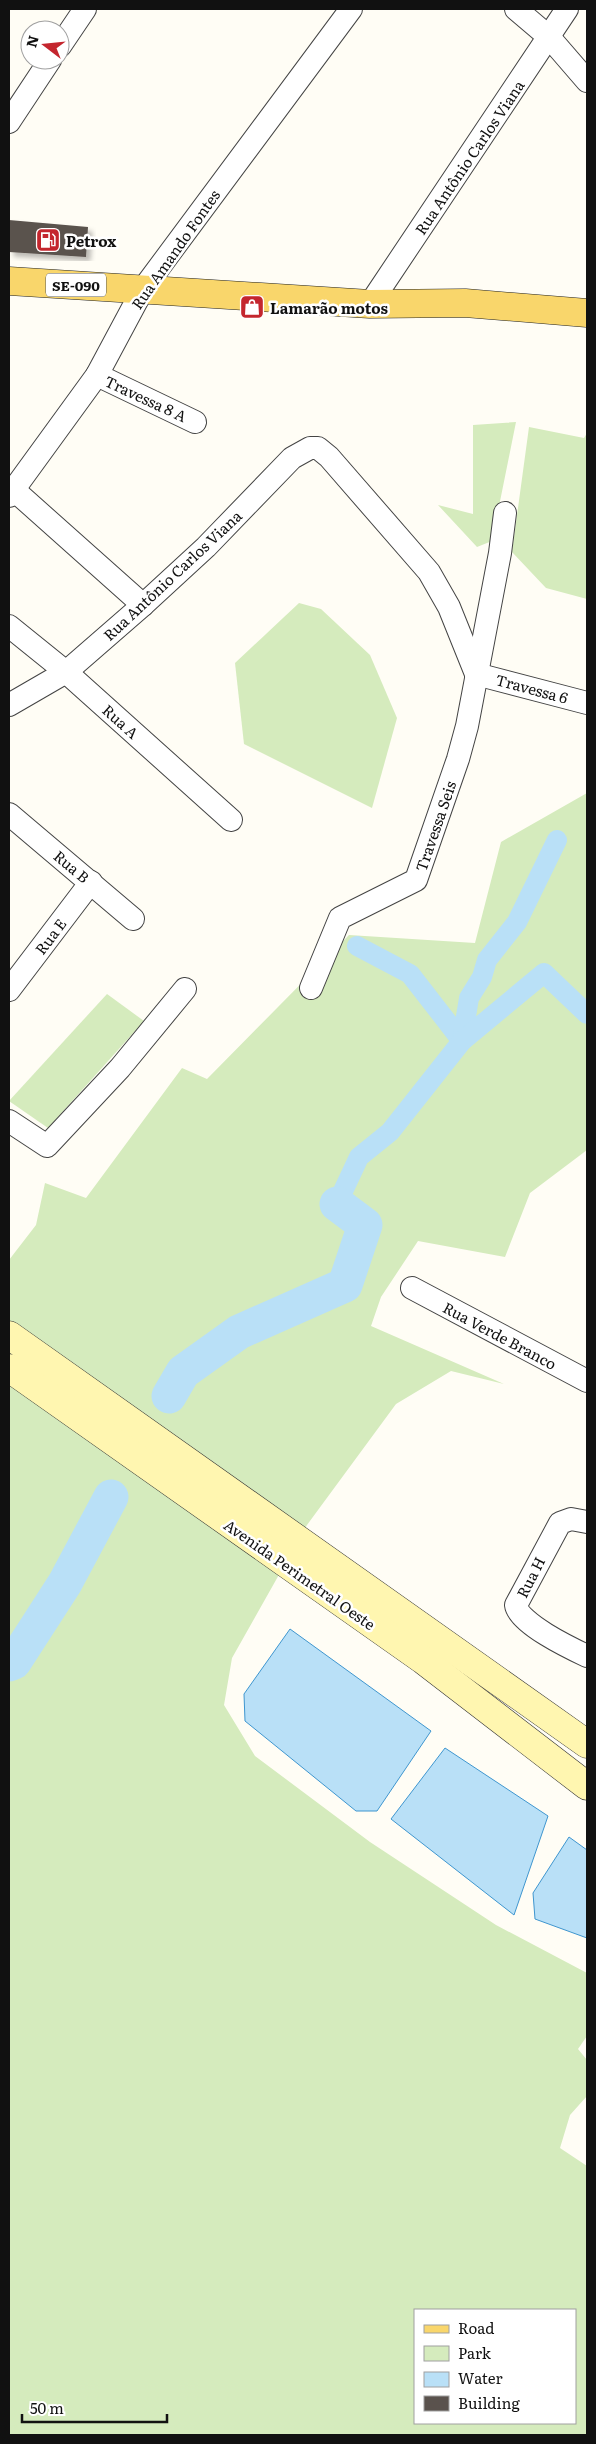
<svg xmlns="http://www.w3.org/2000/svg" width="596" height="2444" viewBox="0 0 596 2444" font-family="Literata,serif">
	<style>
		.green { fill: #d5ebbd; fill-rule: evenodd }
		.water { fill: #b9e0f7; stroke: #3f96cf }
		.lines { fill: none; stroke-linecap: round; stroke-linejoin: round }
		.canal { stroke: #b9e0f7; stroke-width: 20 }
		.river { stroke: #b9e0f7; stroke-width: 35 }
		.building { fill: #5a524d; filter: url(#shadow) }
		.street-casing { stroke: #444; stroke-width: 24 }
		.secondary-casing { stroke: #333; stroke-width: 29 }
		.primary-casing { stroke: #222; stroke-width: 29 }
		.street { stroke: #fff; stroke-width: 22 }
		.secondary { stroke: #fff6b0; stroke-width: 28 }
		.primary { stroke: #f9d66b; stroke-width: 28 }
		.labels { text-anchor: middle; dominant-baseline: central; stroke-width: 5; stroke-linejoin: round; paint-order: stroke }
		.shield { fill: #fff; stroke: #585858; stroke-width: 1 }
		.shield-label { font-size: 14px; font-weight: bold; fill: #111 }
		.street-label { font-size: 15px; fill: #111; stroke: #fff }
		.poi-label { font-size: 15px; font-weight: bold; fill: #111; stroke: #fff; text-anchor: start }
	</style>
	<defs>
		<filter id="shadow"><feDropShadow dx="4.5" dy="4.5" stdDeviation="2.5" flood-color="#0004"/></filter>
	</defs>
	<rect width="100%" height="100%" fill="#fffdf5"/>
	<g class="green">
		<path d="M 516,422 L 492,541 L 477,547 L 438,505 L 473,514 L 473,425 Z"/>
		<path d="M 529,427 L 584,438 L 587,433 L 587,599 L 546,588 L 512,552 Z"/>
		<path d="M 299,603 L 321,609 L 370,655 L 397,718 L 372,808 L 244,744 L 235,663 Z"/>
		<path d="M 587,793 L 587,1150 L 530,1193 L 505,1257 L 418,1241 L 381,1297 L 371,1326 L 504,1384 L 451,1371 L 396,1404 L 307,1525 L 232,1658 L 224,1705 L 255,1756 L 370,1842 L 496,1925 L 587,1973 L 587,2036 L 578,2049 L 587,2060 L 587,2096 L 570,2115 L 560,2148 L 587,2166 L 587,2435 L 9,2435 L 9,1260 L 36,1225 L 45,1183 L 86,1198 L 182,1068 L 207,1079 L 349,935 L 475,943 L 501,842 ZM 415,2310 L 575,2310 L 575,2423 L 415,2423 Z"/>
		<path d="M 107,994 L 144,1021 L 48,1128 L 9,1101 Z"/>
	</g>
	<g class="water">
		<path d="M 290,1629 L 431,1731 L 377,1811 L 356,1811 L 245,1721 L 244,1694 Z"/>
		<path d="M 445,1748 L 548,1816 L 514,1915 L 391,1819 Z"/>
		<path d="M 569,1837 L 587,1850 L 587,1938 L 535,1919 L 533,1893 Z"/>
	</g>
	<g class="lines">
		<g class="canal">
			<path d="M 357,946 L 410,974 L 462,1041"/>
			<path d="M 462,1041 L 469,998 L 482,977 L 487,960 L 517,922 L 557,840"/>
			<path d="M 337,1204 L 359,1157 L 390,1132 L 462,1041 L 544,973 L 587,1014"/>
		</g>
		<g class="river">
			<path d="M 169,1396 L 183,1372 L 239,1332 L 345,1285 L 365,1225 L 337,1204"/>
			<path d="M 9,1664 L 14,1662 L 65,1583 L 111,1497"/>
		</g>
	</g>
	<path class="building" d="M 9,220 L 88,227 L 86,257 L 9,252 Z"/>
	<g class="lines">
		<defs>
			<g id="street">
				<path d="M 516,9 L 549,37 L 587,81"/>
				<path d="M 60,46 L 85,9"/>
				<path d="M 9,122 L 50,60"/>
				<path d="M 370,304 L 567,9"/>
				<path d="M 97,375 L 195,422"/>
				<path d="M 14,490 L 143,605"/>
				<path d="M 9,496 L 97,375 L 143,289 L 351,9"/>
				<path d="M 9,626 L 66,672 L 231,820"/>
				<path d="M 476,674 L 587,703"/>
				<path d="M 9,705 L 66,672 L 143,605 L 206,547 L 292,458 L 310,448 L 318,448 L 329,457 L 429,572 L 449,607 L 476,674"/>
				<path d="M 9,814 L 133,919"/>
				<path d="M 311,988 L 340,918 L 416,880 L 458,759 L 467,726 L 500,553 L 505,513"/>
				<path d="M 9,990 L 91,882"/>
				<path d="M 9,1121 L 47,1146 L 120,1068 L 185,989"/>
				<path d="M 412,1288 L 587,1381"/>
				<path d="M 587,1522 L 571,1519 L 560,1523 L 516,1605 C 518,1623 570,1648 587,1656"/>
			</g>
			<g id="secondary">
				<path d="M 9,1335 L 587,1744"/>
				<path d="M 9,1368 L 423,1660 L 587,1786"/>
			</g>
			<path id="primary" d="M 9,281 L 370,304 L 465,303 L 587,313"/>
		</defs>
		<use href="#street" class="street-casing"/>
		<use href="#secondary" class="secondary-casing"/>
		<use href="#primary" class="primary-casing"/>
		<use href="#street" class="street"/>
		<use href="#secondary" class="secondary"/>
		<use href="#primary" class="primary"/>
	</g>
	<defs>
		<symbol id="fuel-square" viewBox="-11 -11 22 22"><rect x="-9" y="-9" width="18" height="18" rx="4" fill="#c4262e" stroke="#fff"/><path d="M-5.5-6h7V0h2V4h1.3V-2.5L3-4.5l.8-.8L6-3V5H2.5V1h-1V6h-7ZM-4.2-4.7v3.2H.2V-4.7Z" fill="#fff"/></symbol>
		<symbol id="shop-square" viewBox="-11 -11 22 22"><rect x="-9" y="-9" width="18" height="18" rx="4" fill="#c4262e" stroke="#fff"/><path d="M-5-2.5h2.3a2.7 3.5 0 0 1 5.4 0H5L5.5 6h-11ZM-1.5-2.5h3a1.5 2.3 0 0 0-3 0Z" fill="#fff"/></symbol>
	</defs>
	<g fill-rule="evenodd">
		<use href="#fuel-square" x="34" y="226" width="28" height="28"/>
		<use href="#shop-square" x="238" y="293" width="28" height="28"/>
	</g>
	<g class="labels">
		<rect class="shield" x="46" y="273.5" width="60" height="23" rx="4"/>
		<g class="shield-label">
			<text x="76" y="285">SE-090</text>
		</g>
		<g class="street-label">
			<text transform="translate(469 157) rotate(-56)">Rua Antônio Carlos Viana</text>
			<text transform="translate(175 249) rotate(-55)">Rua Amando Fontes</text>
			<text transform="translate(146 398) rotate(25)">Travessa 8 A</text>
			<text transform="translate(172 575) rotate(-43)">Rua Antônio Carlos Viana</text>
			<text transform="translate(532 688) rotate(15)">Travessa 6</text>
			<text transform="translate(121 721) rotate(42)">Rua A</text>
			<text transform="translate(435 826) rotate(-71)">Travessa Seis</text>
			<text transform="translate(72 866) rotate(40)">Rua B</text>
			<text transform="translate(50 936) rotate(-53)">Rua E</text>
			<text transform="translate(500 1335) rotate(28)">Rua Verde Branco</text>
			<text transform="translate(300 1574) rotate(35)">Avenida Perimetral Oeste</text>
			<text transform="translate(530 1577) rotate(-63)">Rua H</text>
		</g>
		<g class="poi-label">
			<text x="66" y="240">Petrox</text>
			<text x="270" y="307">Lamarão motos</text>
		</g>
	</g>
	<rect width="596" height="2444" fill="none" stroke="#111111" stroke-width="20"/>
	<rect x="414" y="2309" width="162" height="115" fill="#ffffff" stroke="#a0a0a0"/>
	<rect x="424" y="2325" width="25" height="8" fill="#f9d66b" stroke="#a0a0a0"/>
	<text x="458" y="2334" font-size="15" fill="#111111">Road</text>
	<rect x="424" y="2346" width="25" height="15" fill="#d5ebbd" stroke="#a0a0a0"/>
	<text x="458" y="2359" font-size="15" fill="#111111">Park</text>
	<rect x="424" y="2372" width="25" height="15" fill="#b9e0f7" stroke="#a0a0a0"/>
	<text x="458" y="2384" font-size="15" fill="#111111">Water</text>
	<rect x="424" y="2396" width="25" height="15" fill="#5a524d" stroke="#a0a0a0"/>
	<text x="458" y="2409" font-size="15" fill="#111111">Building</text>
	<g transform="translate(45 45) rotate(286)"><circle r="24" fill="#ffffff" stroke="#a0a0a0"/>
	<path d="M0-4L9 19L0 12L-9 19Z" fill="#c4262e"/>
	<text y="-8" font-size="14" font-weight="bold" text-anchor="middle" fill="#111111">N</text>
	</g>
	<path d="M22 2414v8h145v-8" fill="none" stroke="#111111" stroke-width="2.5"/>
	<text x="30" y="2414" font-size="15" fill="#111111" stroke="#ffffff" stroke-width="4" paint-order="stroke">50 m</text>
</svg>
